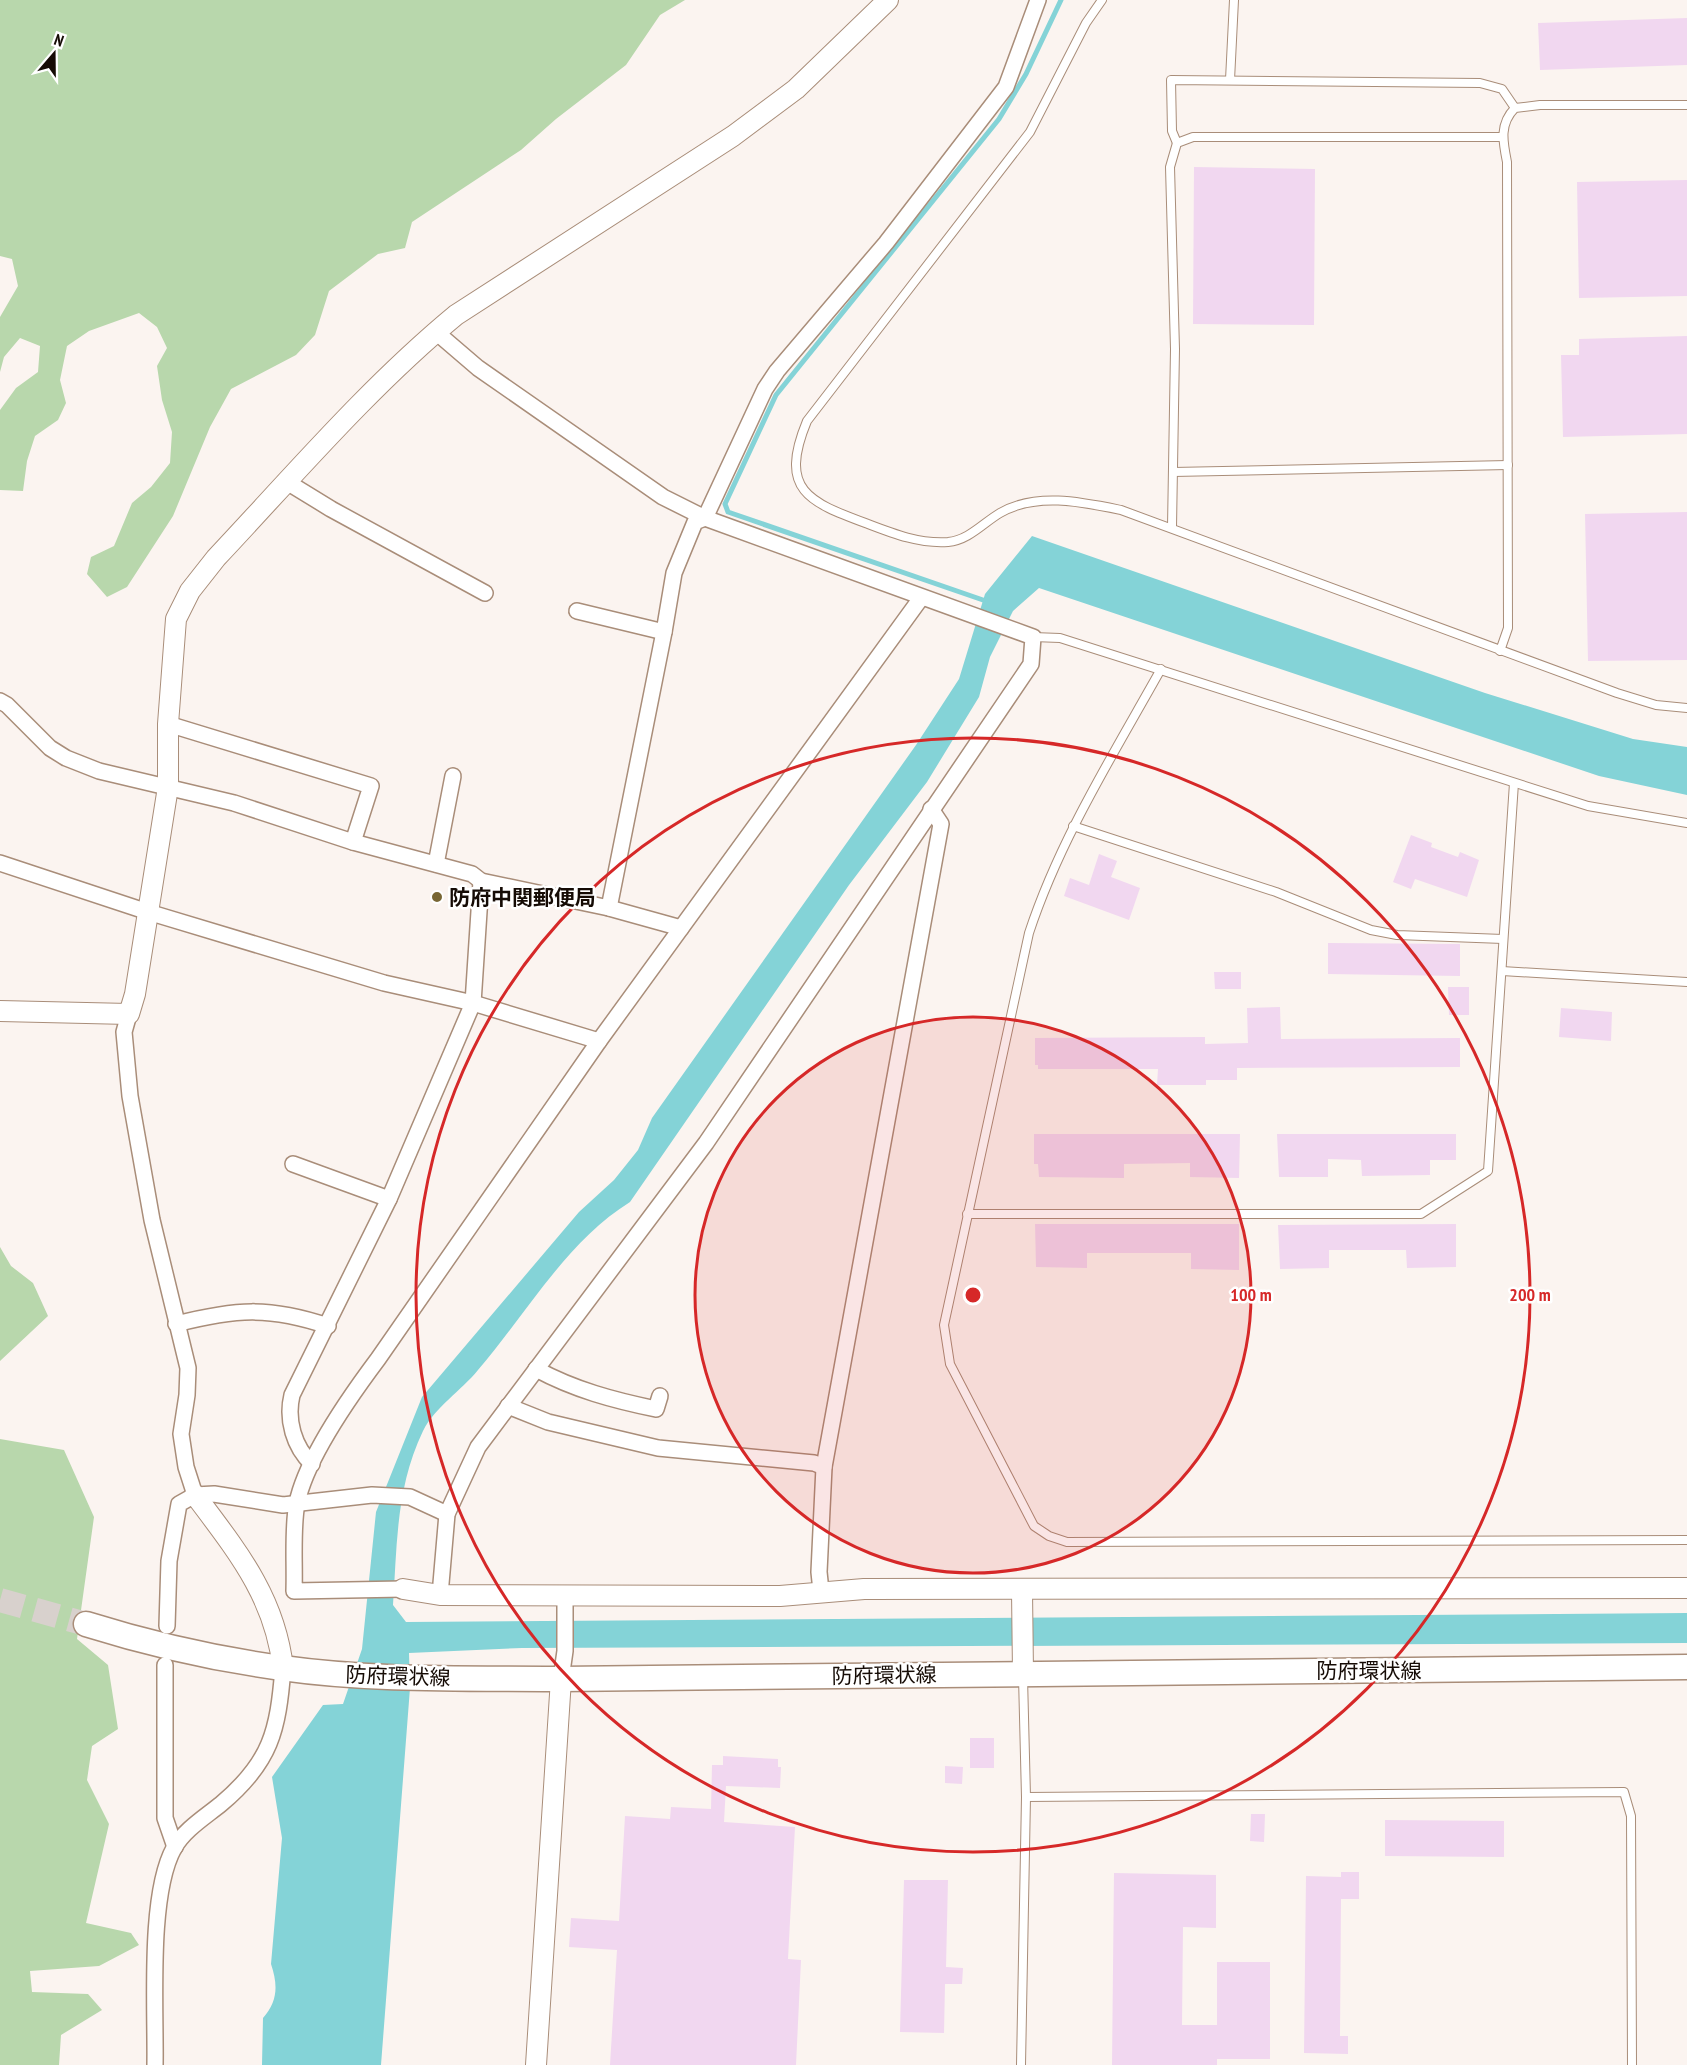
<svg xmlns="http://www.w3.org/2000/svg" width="1687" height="2065" viewBox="0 0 1687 2065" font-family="'PT Sans Narrow','Noto Sans JP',sans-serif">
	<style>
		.green { fill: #b8d7ac }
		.water { fill: #84d3d7 }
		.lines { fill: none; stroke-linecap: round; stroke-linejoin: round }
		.stream { stroke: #84d3d7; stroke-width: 5 }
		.building { fill: #f1d7f0 }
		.primary-tunnel { stroke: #d8d1cd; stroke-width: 24; stroke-dasharray: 24 12; stroke-linecap: butt }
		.service-casing { stroke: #a98d79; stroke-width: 10 }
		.minor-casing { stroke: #a98d79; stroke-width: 18 }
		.tertiary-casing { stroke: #a98d79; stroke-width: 22 }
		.primary-casing { stroke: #a98d79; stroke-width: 27 }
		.service { stroke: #fff; stroke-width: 8 }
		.minor { stroke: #fff; stroke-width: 15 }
		.tertiary { stroke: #fff; stroke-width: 20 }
		.primary { stroke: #fff; stroke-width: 24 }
		.ring { fill: none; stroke: #d62828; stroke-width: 3 }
		.poi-dot { fill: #786634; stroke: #fff; stroke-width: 2 }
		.labels { text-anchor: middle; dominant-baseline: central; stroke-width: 5; stroke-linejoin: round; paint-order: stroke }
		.poi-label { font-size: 21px; font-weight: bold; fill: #150b05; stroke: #fff; text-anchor: start }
		.street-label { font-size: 21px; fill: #150b05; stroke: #fff }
		.centre { fill: #d62828; stroke: #fff; stroke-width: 3 }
		.ring-label { font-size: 18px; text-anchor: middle; font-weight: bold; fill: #d62828; stroke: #fff; stroke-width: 5; stroke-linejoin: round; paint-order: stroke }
	</style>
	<rect width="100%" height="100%" fill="#fbf4f0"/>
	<g class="green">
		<path d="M 0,0 L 685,0 L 660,15 L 626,65 L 556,119 L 521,150 L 412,222 L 405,248 L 378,254 L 329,291 L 315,335 L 296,355 L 231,389 L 210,427 L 173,516 L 127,587 L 107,597 L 87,574 L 91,557 L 114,546 L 132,503 L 151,487 L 170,463 L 172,432 L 162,400 L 157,366 L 167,348 L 157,327 L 139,313 L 89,331 L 67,346 L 60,380 L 66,403 L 58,420 L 35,436 L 27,461 L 23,491 L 0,490 L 0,410 L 16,388 L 38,372 L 40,346 L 20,338 L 4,357 L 0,372 L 0,317 L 18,286 L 12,259 L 0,256 Z"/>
		<path d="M 0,1247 L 11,1266 L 33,1283 L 48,1316 L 0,1361 Z"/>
		<path d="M 0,1439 L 64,1450 L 94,1517 L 77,1639 L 108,1665 L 118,1729 L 92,1746 L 87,1780 L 109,1824 L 86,1923 L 131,1933 L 139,1945 L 99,1966 L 30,1971 L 32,1992 L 88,1994 L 102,2010 L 61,2035 L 59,2065 L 0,2065 Z"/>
	</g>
	<path class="water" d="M 1032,536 L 1485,693 L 1633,739 L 1687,747 L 1687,795 L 1599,776 L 1039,588 L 1013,611 L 990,657 L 979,697 L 927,782 L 849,885 L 630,1202 C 566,1242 527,1313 478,1370 C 461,1391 435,1407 423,1431 C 396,1487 397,1545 393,1605 L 406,1622 L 1687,1613 L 1687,1643 L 522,1648 L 409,1653 L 410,1688 L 381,2065 L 262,2065 L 263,2018 C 278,2001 278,1985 271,1964 L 282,1838 L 272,1777 L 323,1705 L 343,1704 L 362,1649 L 376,1512 L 422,1397 L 579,1212 L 614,1180 L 638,1150 L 652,1118 L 916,745 L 959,679 L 985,594 Z"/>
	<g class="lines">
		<path class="stream" d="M 983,600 L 728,512 L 725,504 L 776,395 L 999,119 L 1026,74 L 1061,0"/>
	</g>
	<g class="building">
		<path d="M 1687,18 L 1687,65 L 1540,70 L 1538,23 Z"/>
		<path d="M 1194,167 L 1315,169 L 1314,325 L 1193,324 Z"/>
		<path d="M 1687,180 L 1687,296 L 1579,298 L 1577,182 Z"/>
		<path d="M 1687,336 L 1687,434 L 1563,437 L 1561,355 L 1579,355 L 1579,339 Z"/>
		<path d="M 1687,512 L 1687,660 L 1588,661 L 1585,514 Z"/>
		<path d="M 1411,835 L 1432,843 L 1431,847 L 1458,857 L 1460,852 L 1479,860 L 1467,897 L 1415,879 L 1411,889 L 1393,882 Z"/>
		<path d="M 1099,854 L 1117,861 L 1111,877 L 1140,888 L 1129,920 L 1064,896 L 1070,878 L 1089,885 Z"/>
		<path d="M 1328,943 L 1460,944 L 1460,976 L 1328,974 Z"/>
		<path d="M 1214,972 L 1241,972 L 1241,989 L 1215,989 Z"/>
		<path d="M 1448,987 L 1469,987 L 1469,1015 L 1449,1015 Z"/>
		<path d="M 1280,1007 L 1281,1039 L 1460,1038 L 1460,1067 L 1237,1068 L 1237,1080 L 1206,1080 L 1206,1085 L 1157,1085 L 1158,1069 L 1038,1069 L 1038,1065 L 1035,1065 L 1035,1038 L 1205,1037 L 1205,1044 L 1248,1043 L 1247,1008 Z"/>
		<path d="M 1561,1008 L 1612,1012 L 1611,1041 L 1559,1037 Z"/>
		<path d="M 1034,1134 L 1240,1134 L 1239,1178 L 1190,1177 L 1190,1163 L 1124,1164 L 1124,1178 L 1039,1177 L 1038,1164 L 1034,1164 Z"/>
		<path d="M 1277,1134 L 1456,1134 L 1456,1160 L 1430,1160 L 1430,1175 L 1362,1176 L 1361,1160 L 1328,1159 L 1328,1177 L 1279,1177 Z"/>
		<path d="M 1035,1224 L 1239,1224 L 1239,1270 L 1191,1269 L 1191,1253 L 1087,1253 L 1087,1268 L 1036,1267 Z"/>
		<path d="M 1456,1224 L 1456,1267 L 1407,1268 L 1406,1250 L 1329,1250 L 1329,1268 L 1280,1269 L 1278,1225 Z"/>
		<rect x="970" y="1738" width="24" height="30"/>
		<path d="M 723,1756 L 778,1759 L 778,1767 L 781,1767 L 780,1788 L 726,1786 L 724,1822 L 795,1827 L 788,1959 L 801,1960 L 796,2065 L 610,2065 L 617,1950 L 569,1947 L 571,1918 L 619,1921 L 625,1816 L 670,1819 L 671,1807 L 711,1809 L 712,1765 L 723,1765 Z"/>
		<path d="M 945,1766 L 963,1767 L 962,1784 L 945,1783 Z"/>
		<path d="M 1251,1814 L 1265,1814 L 1264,1842 L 1250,1841 Z"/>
		<path d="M 1385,1820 L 1504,1821 L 1504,1857 L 1385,1856 Z"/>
		<path d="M 1341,1872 L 1359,1872 L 1359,1899 L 1341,1899 L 1340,2036 L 1348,2036 L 1348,2054 L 1304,2053 L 1306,1876 L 1341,1877 Z"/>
		<path d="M 1114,1873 L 1216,1875 L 1216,1928 L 1183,1927 L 1182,2025 L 1217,2025 L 1217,1962 L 1270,1962 L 1270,2059 L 1217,2059 L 1217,2065 L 1112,2065 Z"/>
		<path d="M 904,1880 L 948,1880 L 946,1967 L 963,1968 L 962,1984 L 945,1984 L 944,2033 L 900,2032 Z"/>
	</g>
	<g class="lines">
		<path class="primary-tunnel" d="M 0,1600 L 86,1624"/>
		<defs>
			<g id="service">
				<path d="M 1102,0 L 1086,23 L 1030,132 L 807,421 C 778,491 809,502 868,524 C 894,534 920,544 948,542 C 969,540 983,523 1000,513 C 1036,492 1082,502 1121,510 L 1617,693 L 1656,705 L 1687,708"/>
				<path d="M 1230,80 L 1234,0"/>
				<path d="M 1177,143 L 1172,131 L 1171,80 L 1480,83 L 1502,89 L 1515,108"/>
				<path d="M 1173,472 L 1508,465"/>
				<path d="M 1172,527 L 1175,349 L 1170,167 L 1177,143 L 1193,137 L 1502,137"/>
				<path d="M 1033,637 L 1060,638 L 1588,806 L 1687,823"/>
				<path d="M 1500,651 L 1508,628 L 1507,162 C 1503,142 1499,124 1515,108 L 1540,105 L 1687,105"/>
				<path d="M 1161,669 C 1113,755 1060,839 1029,933 L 944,1325 L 950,1364 L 1034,1526 L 1049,1536 L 1067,1542 L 1687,1540"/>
				<path d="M 1073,826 L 1276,892 L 1371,930 L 1397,935 L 1503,939"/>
				<path d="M 1502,971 L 1687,982"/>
				<path d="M 967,1214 L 1421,1214 L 1488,1171 L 1514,783"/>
				<path d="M 1026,1797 L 1624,1792 L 1631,1816 L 1632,2065"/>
				<path d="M 1021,2065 L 1026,1797 L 1023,1677"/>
			</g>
			<g id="minor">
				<path d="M 436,332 L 478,368 L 663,497 L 705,518 L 1033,637 L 1031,664 L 706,1143 L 478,1447 L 447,1514 L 440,1595"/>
				<path d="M 287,482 L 331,509 L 485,593"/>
				<path d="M 577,611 L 664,632"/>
				<path d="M 0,701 L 7,705 L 50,748 L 66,758 L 99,771 L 234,803 L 353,842 L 472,874 L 481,881 L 609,908 L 681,928"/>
				<path d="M 168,724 L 371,786 L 353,842"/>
				<path d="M 0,863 L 148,912 L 384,983 L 473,1003 L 599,1041"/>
				<path d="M 436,864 L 453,776"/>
				<path d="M 609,908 L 664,632 L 674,573 L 695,522 L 705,518 L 765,389 L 777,371 L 886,243 L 1006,87 L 1038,0"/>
				<path d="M 129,1014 L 124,1032 L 130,1096 L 152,1220 L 188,1368 L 187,1395 L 181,1434 L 186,1467 L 195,1495"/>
				<path d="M 293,1164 L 389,1199"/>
				<path d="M 176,1324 C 235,1309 269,1306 328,1326"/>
				<path d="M 536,1369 C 575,1390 613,1400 656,1409 L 660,1396"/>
				<path d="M 508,1406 L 548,1422 L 658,1448 L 814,1463 L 824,1467"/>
				<path d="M 312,1464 C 294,1447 286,1420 292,1395 L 389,1199 L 473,1003 L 481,881"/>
				<path d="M 403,1589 L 294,1591 C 295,1564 292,1529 297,1503 C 306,1459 351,1395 378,1359 L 599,1041 L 921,598"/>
				<path d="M 821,1591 L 819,1572 L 824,1467 L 941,824 L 931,809"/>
				<path d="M 167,1626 L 169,1561 L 179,1504 L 195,1495 L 214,1494 L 283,1505 L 372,1495 L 410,1497 L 447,1514"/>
				<path d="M 165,1665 L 165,1818 L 175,1847"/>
				<path d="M 561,1679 L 565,1651 L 565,1595"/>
				<path d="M 155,2065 C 156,2008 148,1895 174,1848 C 184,1830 205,1817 221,1804 C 271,1762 278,1731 283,1668"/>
			</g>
			<g id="tertiary">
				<path d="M 0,1011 L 129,1014 L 135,994 L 168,787 L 168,724 L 176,619 L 190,591 L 216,558 C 294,475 369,387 456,315 L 733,136 L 796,89 L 888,0"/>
				<path d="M 195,1495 C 237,1551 275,1597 283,1668"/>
				<path d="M 403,1589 L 440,1595 L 780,1596 L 864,1589 L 1687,1588"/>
				<path d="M 1022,1591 L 1023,1673"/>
				<path d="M 536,2065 L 561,1679"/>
			</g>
			<path id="primary" d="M 86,1624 C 150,1644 215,1659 282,1668 C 374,1681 468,1678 561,1679 L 1687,1667"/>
		</defs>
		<use href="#service" class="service-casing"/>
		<use href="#minor" class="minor-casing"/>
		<use href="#tertiary" class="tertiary-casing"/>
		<use href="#primary" class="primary-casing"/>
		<use href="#service" class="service"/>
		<use href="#minor" class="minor"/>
		<use href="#tertiary" class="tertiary"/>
		<use href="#primary" class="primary"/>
	</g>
	<circle cx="973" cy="1295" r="278" fill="#d62828" fill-opacity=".12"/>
	<g class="ring">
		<circle cx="973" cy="1295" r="278"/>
		<circle cx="973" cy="1295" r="557"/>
	</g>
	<circle class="poi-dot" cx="437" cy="897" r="6"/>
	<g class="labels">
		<g class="poi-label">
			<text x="449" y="897">防府中関郵便局</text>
		</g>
		<g class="street-label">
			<text x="1369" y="1670">防府環状線</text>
			<text transform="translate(884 1675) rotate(-1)">防府環状線</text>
			<text transform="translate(398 1676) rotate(2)">防府環状線</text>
		</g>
	</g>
	<circle cx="973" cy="1295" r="9" class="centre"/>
	<g class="ring-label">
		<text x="1251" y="1301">100 m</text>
		<text x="1530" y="1301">200 m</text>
	</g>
	<g transform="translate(54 54) rotate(20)" stroke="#ffffff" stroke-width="4.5" paint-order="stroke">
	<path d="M0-4.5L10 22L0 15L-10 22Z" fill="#150b05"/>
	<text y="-9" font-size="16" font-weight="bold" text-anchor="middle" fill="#150b05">N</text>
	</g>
</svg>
